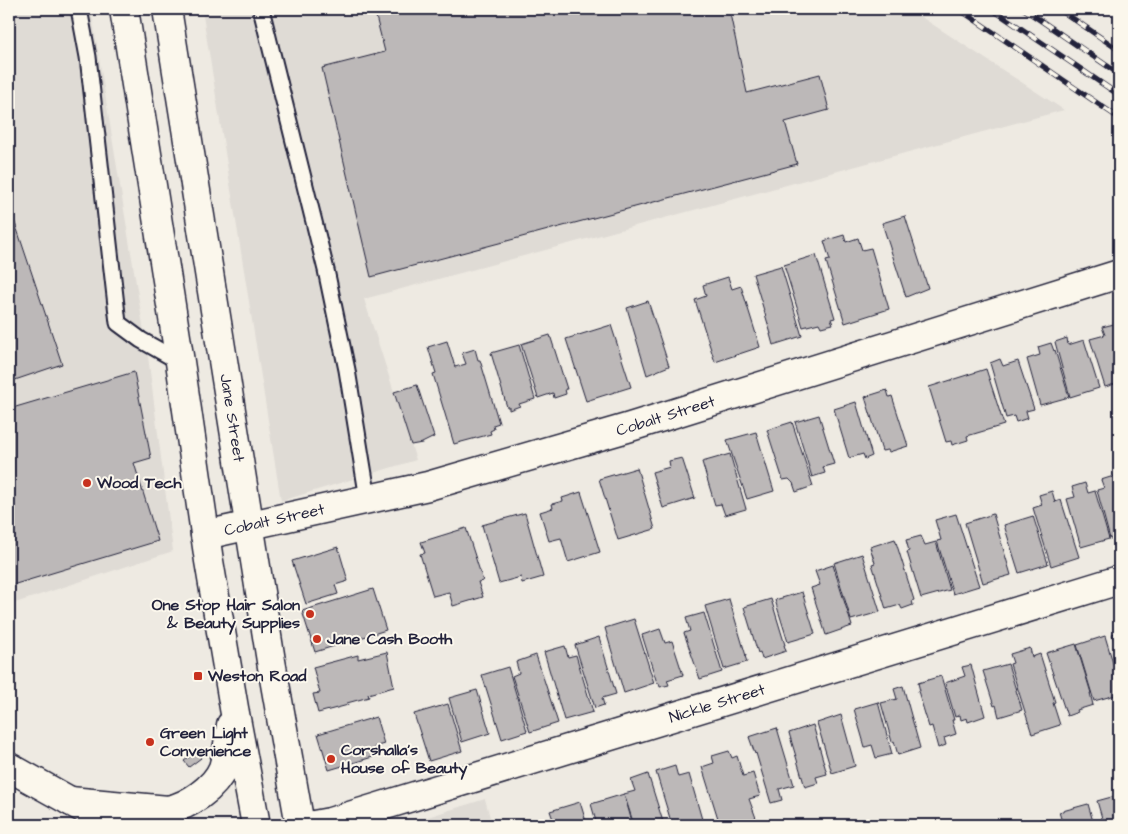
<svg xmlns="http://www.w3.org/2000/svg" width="1128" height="834" viewBox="0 0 1128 834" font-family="'Architects Daughter',sans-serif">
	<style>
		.built { fill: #dfdbd5 }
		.building { fill: #bcb8b8; stroke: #22223b }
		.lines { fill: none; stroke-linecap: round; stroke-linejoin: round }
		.lane-casing { stroke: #22223b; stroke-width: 19 }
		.street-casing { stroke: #22223b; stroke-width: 31 }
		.secondary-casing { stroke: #22223b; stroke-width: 31 }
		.lane { stroke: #fbf7ec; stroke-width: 15 }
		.street { stroke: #fbf7ec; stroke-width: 28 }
		.secondary { stroke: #fbf7ec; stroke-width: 28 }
		.rail-casing { stroke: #22223b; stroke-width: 5.5 }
		.rail { stroke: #fbf7ec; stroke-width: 4; stroke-dasharray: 11; stroke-linecap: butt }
		.poi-dot { fill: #c8321e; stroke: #fbf7ec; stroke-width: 2 }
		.labels { text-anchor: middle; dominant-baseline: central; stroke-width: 4; stroke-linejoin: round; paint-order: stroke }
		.street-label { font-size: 16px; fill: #22223b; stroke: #fbf7ec }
		.poi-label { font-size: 16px; font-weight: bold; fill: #22223b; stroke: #fbf7ec; text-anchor: start }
	</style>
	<rect width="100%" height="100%" fill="#eeeae2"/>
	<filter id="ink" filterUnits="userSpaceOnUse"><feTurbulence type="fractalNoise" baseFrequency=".02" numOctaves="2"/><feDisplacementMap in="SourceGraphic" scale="10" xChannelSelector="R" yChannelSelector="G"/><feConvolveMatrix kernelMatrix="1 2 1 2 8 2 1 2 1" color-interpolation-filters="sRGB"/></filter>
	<g filter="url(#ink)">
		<g class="built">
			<path d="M 9,9 L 91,9 L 148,356 L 173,551 L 9,605 Z"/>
			<path d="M 202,9 L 909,9 L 1064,110 L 364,299 L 416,460 L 281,501 Z"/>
			<path d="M 485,799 L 492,825 L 402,825 Z"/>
		</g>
		<g class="building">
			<path d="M 374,9 L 729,9 L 747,93 L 820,74 L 829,110 L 785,122 L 797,164 L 371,277 L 322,68 L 385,52 Z"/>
			<path d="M 9,205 L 62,364 L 9,382 Z"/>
			<path d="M 905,216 L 928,288 L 906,297 L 882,223 Z"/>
			<path d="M 844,235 L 846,242 L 858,238 L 862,250 L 871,248 L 889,309 L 845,323 L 826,261 L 830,260 L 824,241 Z"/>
			<path d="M 816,255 L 835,318 L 831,319 L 833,324 L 821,327 L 819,323 L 803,327 L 784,265 Z"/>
			<path d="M 781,266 L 802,336 L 773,345 L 770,334 L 771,334 L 753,274 Z"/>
			<path d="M 728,277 L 732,289 L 741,286 L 760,347 L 715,362 L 695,300 L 706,296 L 703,285 Z"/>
			<path d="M 648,301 L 669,366 L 647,375 L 627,308 Z"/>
			<path d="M 1114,324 L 1117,330 L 1119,330 L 1119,387 L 1116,388 L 1115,384 L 1105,387 L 1090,339 L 1105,335 L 1102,327 Z"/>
			<path d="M 611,325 L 631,387 L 586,401 L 566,339 Z"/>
			<path d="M 550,335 L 567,389 L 565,389 L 566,394 L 554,398 L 553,393 L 538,398 L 521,344 Z"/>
			<path d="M 1067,338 L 1068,345 L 1084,340 L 1099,388 L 1070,397 L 1055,342 Z"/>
			<path d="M 447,341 L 455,367 L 466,364 L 462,353 L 475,349 L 478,360 L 480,360 L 499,423 L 493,425 L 494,429 L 490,431 L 491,434 L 454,444 L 433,374 L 436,373 L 428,347 Z"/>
			<path d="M 1051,343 L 1054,351 L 1055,350 L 1069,397 L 1040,405 L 1027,359 L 1040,355 L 1038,347 Z"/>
			<path d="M 519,345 L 535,399 L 519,404 L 520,406 L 509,410 L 509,407 L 507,407 L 491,353 Z"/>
			<path d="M 1000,359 L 1003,366 L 1018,361 L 1034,409 L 1026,411 L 1028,418 L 1016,422 L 1014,416 L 1006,418 L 990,363 Z"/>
			<path d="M 986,369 L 1004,425 L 967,436 L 968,440 L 952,445 L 951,441 L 946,442 L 929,387 Z"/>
			<path d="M 134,372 L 151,458 L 134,463 L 158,541 L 9,586 L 9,409 Z"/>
			<path d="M 417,385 L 434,437 L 422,443 L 411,445 L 394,392 Z"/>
			<path d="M 887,390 L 889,397 L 892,396 L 908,446 L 889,452 L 888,450 L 882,451 L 865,397 Z"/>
			<path d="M 856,402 L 872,456 L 865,459 L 863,454 L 849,458 L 834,409 Z"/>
			<path d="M 819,415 L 834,464 L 823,467 L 825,473 L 812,477 L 795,422 Z"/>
			<path d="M 792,422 L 813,486 L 796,492 L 793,483 L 789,479 L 783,480 L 767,430 Z"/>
			<path d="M 756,432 L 774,491 L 747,499 L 727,440 Z"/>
			<path d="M 730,454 L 746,509 L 725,515 L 721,504 L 715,505 L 702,462 Z"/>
			<path d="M 682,458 L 695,498 L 663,508 L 652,472 L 670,467 L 669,461 Z"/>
			<path d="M 637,468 L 655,529 L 618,540 L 599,479 Z"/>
			<path d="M 1117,475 L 1119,484 L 1119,543 L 1114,545 L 1112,539 L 1110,539 L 1097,490 L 1104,488 L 1101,480 Z"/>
			<path d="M 1085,483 L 1088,493 L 1095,491 L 1109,539 L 1081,547 L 1067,499 L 1075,497 L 1072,487 Z"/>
			<path d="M 1052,491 L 1055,502 L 1061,500 L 1079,557 L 1051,566 L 1033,508 L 1042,505 L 1039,495 Z"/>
			<path d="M 581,492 L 600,552 L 568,562 L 561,538 L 549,541 L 540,512 L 553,508 L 552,504 L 563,501 L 562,498 Z"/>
			<path d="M 525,513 L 543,577 L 522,583 L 521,577 L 499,583 L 482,525 Z"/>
			<path d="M 956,514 L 979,586 L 953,594 L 937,541 L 941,540 L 935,520 Z"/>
			<path d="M 993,514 L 1011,575 L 983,583 L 965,523 Z"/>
			<path d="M 1033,516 L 1048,564 L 1019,573 L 1004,525 Z"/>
			<path d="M 466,528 L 483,581 L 478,582 L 483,597 L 453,606 L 449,592 L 433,596 L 420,554 L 425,553 L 421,542 Z"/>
			<path d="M 921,536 L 925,545 L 936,542 L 950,590 L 921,598 L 907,552 L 909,551 L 906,540 Z"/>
			<path d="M 895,539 L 914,600 L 912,601 L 913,605 L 902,609 L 900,605 L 886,609 L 872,564 L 875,563 L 870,547 Z"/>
			<path d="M 338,547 L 348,581 L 335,585 L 338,594 L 306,604 L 292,561 Z"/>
			<path d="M 862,554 L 880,612 L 851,620 L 834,563 Z"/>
			<path d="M 833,565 L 852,626 L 826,635 L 811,588 L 820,585 L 815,571 Z"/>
			<path d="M 373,589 L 386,630 L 315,652 L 302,611 Z"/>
			<path d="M 802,592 L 815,634 L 788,642 L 775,600 Z"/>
			<path d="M 729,599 L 746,656 L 745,656 L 747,662 L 724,669 L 705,606 Z"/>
			<path d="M 771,599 L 785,645 L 784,645 L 786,651 L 762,659 L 760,652 L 758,653 L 744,607 Z"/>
			<path d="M 704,613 L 722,672 L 700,679 L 684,633 L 690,631 L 686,618 Z"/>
			<path d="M 634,619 L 654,683 L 624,693 L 605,628 Z"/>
			<path d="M 660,629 L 665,643 L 672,641 L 683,675 L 667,680 L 669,685 L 660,687 L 659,683 L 657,683 L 642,635 Z"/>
			<path d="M 1119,632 L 1119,658 L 1112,634 Z"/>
			<path d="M 1105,636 L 1119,683 L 1119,694 L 1094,701 L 1077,645 Z"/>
			<path d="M 599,637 L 616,694 L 602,698 L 604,705 L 595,708 L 575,645 Z"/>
			<path d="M 1076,644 L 1091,693 L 1090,693 L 1093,705 L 1077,710 L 1078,712 L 1067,716 L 1046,653 Z"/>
			<path d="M 565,646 L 568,657 L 576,655 L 593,712 L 564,720 L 544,652 Z"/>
			<path d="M 1030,648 L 1032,657 L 1040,654 L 1055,702 L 1053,703 L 1060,725 L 1032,734 L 1010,664 L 1013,663 L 1010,654 Z"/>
			<path d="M 387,652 L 394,687 L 368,694 L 369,697 L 347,703 L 348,705 L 318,713 L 313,694 L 320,693 L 313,667 L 358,655 L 358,659 Z"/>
			<path d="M 536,655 L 558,723 L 530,732 L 512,676 L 519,673 L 516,662 Z"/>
			<path d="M 1008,664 L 1022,710 L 999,717 L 996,705 L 994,706 L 983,671 Z"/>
			<path d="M 971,665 L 985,716 L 968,722 L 967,718 L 961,720 L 960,715 L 955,717 L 945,683 L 965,676 L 962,667 Z"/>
			<path d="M 508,667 L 527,731 L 502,739 L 482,675 Z"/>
			<path d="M 941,676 L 954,720 L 952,720 L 956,734 L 944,738 L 946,745 L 938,748 L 932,726 L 929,727 L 918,691 L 920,691 L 918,683 Z"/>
			<path d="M 903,686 L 920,748 L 898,755 L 894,741 L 892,742 L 881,703 L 897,699 L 894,689 Z"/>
			<path d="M 477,690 L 490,733 L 462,742 L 449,698 Z"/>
			<path d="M 878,702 L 892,754 L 876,758 L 872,745 L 865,747 L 854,709 Z"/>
			<path d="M 448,704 L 462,751 L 429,761 L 414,714 Z"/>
			<path d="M 841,715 L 855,766 L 832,773 L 817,723 Z"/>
			<path d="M 376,717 L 384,744 L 374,747 L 376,756 L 329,770 L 318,734 Z"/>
			<path d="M 813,725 L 827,774 L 816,777 L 818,783 L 805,787 L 789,733 Z"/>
			<path d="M 777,728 L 794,785 L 779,789 L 782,800 L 771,803 L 756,753 L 755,754 L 749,737 Z"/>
			<path d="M 729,751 L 732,758 L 737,756 L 743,776 L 753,773 L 760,796 L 749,799 L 756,818 L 733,825 L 720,825 L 702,767 L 714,763 L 712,756 Z"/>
			<path d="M 196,752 L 201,758 L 189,767 L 184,761 Z"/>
			<path d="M 675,766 L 678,777 L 689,774 L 703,823 L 702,823 L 702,825 L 672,825 L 656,772 Z"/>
			<path d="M 648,774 L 664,825 L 634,825 L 624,794 L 635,791 L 631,780 Z"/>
			<path d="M 624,794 L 633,825 L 597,825 L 591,804 Z"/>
			<path d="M 1119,795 L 1119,825 L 1104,825 L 1097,801 Z"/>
			<path d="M 580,802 L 587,825 L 555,825 L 550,811 Z"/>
			<path d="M 1088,804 L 1094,825 L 1063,825 L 1059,812 Z"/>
			<path d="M 431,820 L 433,825 L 413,825 Z"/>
			<path d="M 538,820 L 540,825 L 523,825 Z"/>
		</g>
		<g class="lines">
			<defs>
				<g id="lane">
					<path d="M 79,9 L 88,57 L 118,323 L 141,340 L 180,362"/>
					<path d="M 261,9 L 326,270 L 347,370 L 368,499"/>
				</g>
				<g id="street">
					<path id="s1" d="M 205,535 L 428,486 L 627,428 L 1119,274"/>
					<path id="s2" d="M 314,825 L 330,822 L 1119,580"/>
				</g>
				<g id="secondary">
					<path d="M 124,9 L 180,362 L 209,561 L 234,708 L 256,825"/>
					<path id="s3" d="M 167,9 L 271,661 L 300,825"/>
					<path d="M 9,767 L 113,825"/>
					<path d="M 70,801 L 168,810 C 188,806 215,788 223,768 C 227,754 229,739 231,725"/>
				</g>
			</defs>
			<use href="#lane" class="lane-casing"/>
			<use href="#street" class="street-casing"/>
			<use href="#secondary" class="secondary-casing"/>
			<use href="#lane" class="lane"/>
			<use href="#street" class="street"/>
			<use href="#secondary" class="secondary"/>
			<defs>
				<g id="rail">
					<path d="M 959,9 L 1119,118"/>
					<path d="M 992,9 L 1119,95"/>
					<path d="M 1024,9 L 1119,74"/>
					<path d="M 1059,9 L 1119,50"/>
				</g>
			</defs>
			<use href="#rail" class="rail-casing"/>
			<use href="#rail" class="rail"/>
		</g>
	</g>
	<g class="poi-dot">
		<circle cx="87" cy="483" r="5"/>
		<circle cx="310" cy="614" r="5"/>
		<circle cx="317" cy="639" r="5"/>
		<rect x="193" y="671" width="10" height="10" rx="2.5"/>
		<circle cx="150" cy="742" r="5"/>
		<circle cx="331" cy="759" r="5"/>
	</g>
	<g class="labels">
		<g class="street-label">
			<text stroke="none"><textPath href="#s1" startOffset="476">Cobalt Street</textPath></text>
			<text stroke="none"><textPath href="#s3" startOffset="414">Jane Street</textPath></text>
			<text stroke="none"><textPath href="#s1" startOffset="71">Cobalt Street</textPath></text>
			<text stroke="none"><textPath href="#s2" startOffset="421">Nickle Street</textPath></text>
		</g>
		<g class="poi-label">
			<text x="97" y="483">Wood Tech</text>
			<text x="300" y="605" text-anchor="end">One Stop Hair Salon<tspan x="300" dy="18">&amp; Beauty Supplies</tspan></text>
			<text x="327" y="639">Jane Cash Booth</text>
			<text x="208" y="676">Weston Road</text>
			<text x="160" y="733">Green Light<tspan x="160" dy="18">Convenience</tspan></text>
			<text x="341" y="750">Corshalla's<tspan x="341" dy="18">House of Beauty</tspan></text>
		</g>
	</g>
	<rect width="1128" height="834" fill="none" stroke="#fbf7ec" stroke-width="30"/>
	<rect x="15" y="15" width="1098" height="804" fill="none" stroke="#22223b" stroke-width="2" filter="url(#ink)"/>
</svg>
